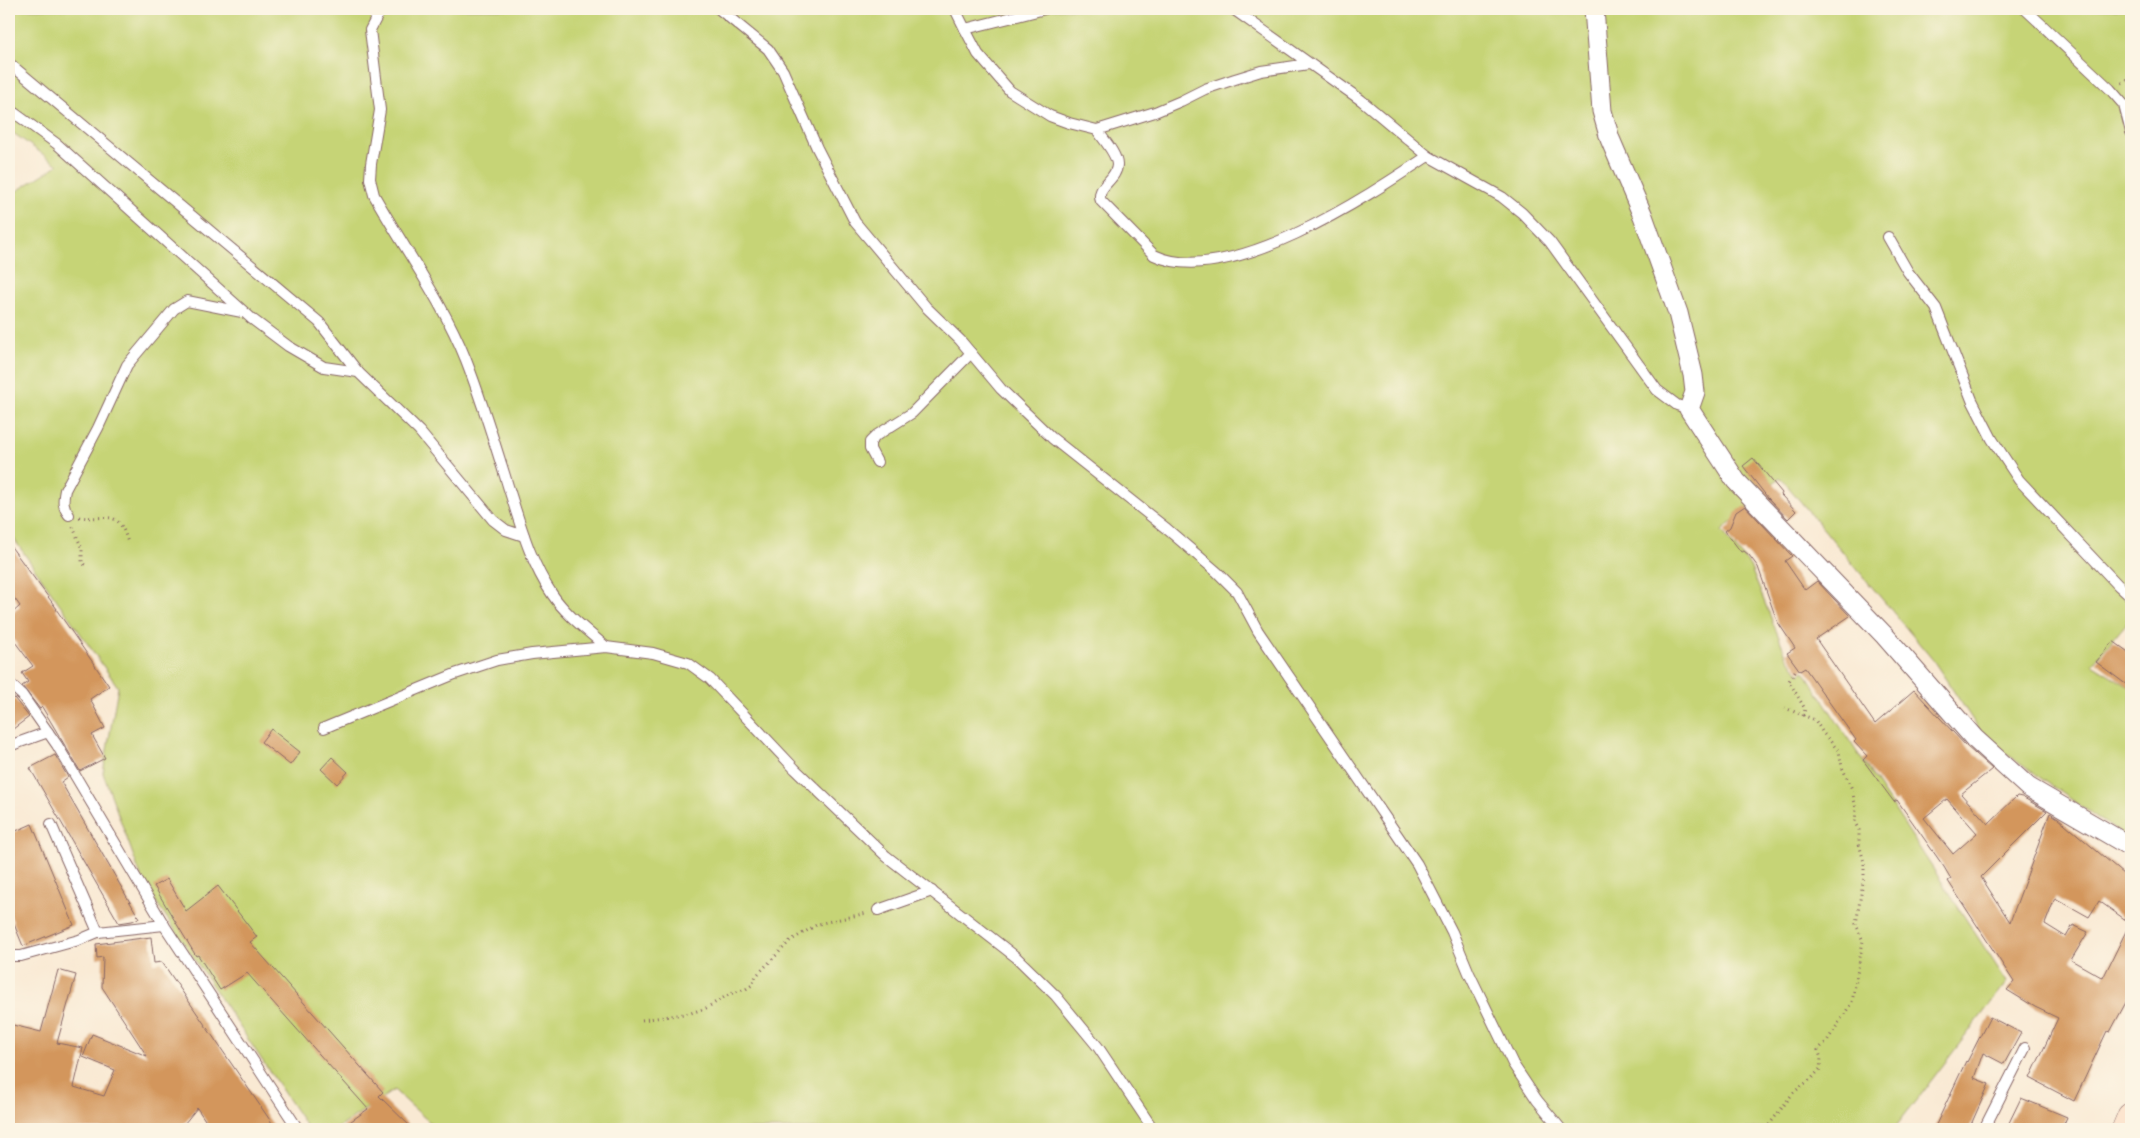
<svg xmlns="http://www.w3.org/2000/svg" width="2140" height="1138" viewBox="0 0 2140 1138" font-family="'Gentium Book Plus',serif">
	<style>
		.green { fill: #c6d476; stroke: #887a50 }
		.building { fill: #d3965b; fill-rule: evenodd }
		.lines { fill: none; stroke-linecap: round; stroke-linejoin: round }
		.service-casing { stroke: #876666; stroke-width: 12 }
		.minor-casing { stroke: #876666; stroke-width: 21 }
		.secondary-casing { stroke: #876666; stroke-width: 29 }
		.path { stroke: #876666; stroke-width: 3; stroke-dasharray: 1 4; stroke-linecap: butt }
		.service { stroke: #fff; stroke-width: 10 }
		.minor { stroke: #fff; stroke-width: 19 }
		.secondary { stroke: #fce5cf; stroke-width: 28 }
	</style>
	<rect width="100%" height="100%" fill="#fcf5e5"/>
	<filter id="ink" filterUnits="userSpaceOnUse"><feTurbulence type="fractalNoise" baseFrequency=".02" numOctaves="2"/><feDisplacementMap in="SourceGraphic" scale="10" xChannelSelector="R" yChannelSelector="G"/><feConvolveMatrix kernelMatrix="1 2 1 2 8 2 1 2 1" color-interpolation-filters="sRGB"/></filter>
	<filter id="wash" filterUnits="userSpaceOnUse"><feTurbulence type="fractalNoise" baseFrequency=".0096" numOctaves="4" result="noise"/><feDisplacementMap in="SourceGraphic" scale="20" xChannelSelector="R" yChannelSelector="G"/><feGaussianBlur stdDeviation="1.12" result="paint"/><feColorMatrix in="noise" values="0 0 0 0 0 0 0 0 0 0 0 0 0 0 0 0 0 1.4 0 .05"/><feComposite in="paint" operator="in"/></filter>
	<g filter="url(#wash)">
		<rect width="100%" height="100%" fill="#f9e9d3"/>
		<path class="green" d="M 9,9 L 2131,9 L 2131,618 L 2092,664 L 2131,688 L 2131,841 L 1986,740 L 1933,660 L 1780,477 L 1722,531 L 1750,566 L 1786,655 L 1800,674 L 1804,671 L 2007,982 L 1894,1129 L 437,1129 L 394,1090 L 336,1129 L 308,1129 L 143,882 L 103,773 L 118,687 L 9,532 L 9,196 L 58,165 L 9,130 Z"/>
		<g id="blocks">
			<g class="building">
				<path d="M 1753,458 L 1782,493 L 1781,495 L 1796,511 L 1788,519 L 1768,498 L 1743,466 Z"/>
				<path d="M 1745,506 L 1792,556 L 1785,561 L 1805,590 L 1817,581 L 1850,616 L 1816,639 L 1875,724 L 1914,690 L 1966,746 L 1992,769 L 1961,794 L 1988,824 L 2017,796 L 2022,797 L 2047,811 L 1981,877 L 2010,922 L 2050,813 L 2058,818 L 2131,880 L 2131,993 L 2110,1032 L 2107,1031 L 2074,1101 L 2030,1078 L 2058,1018 L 2035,1007 L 2007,990 L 2014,982 L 1948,881 L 1951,879 L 1944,867 L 1897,800 L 1894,802 L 1863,760 L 1867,756 L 1854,742 L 1856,740 L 1805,668 L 1800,671 L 1787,653 L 1795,648 L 1777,621 L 1758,567 L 1749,555 L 1744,551 L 1741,552 L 1725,531 L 1730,527 L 1736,512 ZM 1947,799 L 1977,833 L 1953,854 L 1924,818 ZM 2055,898 L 2089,917 L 2099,901 L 2130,923 L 2103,978 L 2071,960 L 2088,932 L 2073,925 L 2066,937 L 2045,924 Z"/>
				<path d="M 9,544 L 57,609 L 56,609 L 109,686 L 90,699 L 105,728 L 92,735 L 105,758 L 80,771 L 42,707 L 40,709 L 22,686 L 28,682 L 22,673 L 33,666 L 9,634 L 9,616 L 20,606 L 9,591 Z"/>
				<path d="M 2113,641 L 2131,654 L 2131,688 L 2096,662 Z"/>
				<path d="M 11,694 L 29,717 L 9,732 L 9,696 Z"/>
				<path d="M 271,729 L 300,752 L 290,765 L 261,742 Z"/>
				<path d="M 55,755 L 68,777 L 61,782 L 139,918 L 132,921 L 119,923 L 30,768 Z"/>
				<path d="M 332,757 L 348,772 L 337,784 L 321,769 Z"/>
				<path d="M 32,824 L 74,925 L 23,946 L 9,912 L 9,834 Z"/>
				<path d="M 167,879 L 186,911 L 218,886 L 257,937 L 250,942 L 383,1092 L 379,1096 L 413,1129 L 340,1129 L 368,1109 L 247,973 L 220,990 L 198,955 L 196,956 L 154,886 Z"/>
				<path d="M 151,937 L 154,963 L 162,962 L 276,1129 L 211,1129 L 197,1108 L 180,1129 L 9,1129 L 9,1096 L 13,1080 L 9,1079 L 9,1024 L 41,1032 L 58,970 L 76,975 L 57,1043 L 83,1048 L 74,1087 L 104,1096 L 115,1070 L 83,1057 L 92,1034 L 147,1056 L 102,987 L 103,957 L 97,958 L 96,944 Z"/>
				<path d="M 1990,1017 L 2021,1033 L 2004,1064 L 1983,1053 L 1974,1078 L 1989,1084 L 1969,1129 L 1934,1129 L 1966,1061 L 1967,1062 Z"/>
				<path d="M 2021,1098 L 2067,1117 L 2062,1129 L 2006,1129 Z"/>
			</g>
		</g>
	</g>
	<g filter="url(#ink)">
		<use href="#blocks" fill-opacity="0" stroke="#876666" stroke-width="1"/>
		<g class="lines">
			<defs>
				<g id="service">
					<path d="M 381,9 L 370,30 L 380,110 L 371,164 L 370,179 L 374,195 C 405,250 443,302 466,360 C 482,401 495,444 508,486 C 520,523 530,562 552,594 C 566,615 588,631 606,647"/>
					<path d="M 719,9 L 768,49 L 783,71 L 817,148 L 855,222 L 926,307 L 960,340 L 1001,389 L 1052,438 L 1167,529 L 1217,572 L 1237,592 L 1258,631 L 1417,864 L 1452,932 L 1469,973 L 1513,1064 L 1537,1100 L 1561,1129"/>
					<path d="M 955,9 L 965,29 L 1045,9"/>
					<path d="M 1233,9 L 1361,100 L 1428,156 C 1368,196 1227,290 1154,255 L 1101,201 C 1095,186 1117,180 1117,165 C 1117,154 1103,139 1097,130 L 1155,112 L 1181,101 L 1205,89 L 1235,79 L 1261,71 L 1309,64"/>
					<path d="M 2025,9 L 2110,89 L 2124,105 L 2131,132"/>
					<path d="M 965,29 L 978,54 L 1010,91 L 1050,116 L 1069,123 L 1097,130"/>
					<path d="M 9,63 L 319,322 L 358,372"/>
					<path d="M 9,109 L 57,144 L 252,319 L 288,346 L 324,367 L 358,372 L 419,431 L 493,520 L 506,530 L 524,536"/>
					<path d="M 1428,156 L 1502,197 L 1522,213 L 1550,242 L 1657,390 L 1677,405 L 1689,409"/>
					<path d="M 1888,237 L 1908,272 L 1936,308 L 1972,400 L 1992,439 L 2019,480 L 2118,585 L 2131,597"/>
					<path d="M 877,462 L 870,449 L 870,442 L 877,435 L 912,413 L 971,353"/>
					<path d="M 69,515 C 62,506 63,500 65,490 L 98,428 L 127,365 L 174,309 L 187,301 L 242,312"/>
					<path d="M 9,683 L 22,695 L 57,745 L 164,925 L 298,1129"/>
					<path d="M 324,728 L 455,674 L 497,660 L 532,654 L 606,647 L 653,653 L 688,663 L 710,679 L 795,769 L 886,856 L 1016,957 L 1056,996 L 1098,1047 L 1153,1129"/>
					<path d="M 9,746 L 48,732"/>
					<path d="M 51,824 L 98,932"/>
					<path d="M 878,910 L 932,891"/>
					<path d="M 9,956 L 21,956 L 79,940 L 98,932 L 164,925"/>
					<path d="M 1984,1129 L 2025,1048"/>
				</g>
				<path id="minor" d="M 1594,9 L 1602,111 L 1610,139 L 1643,216 L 1678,313 L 1693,375 L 1695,392 L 1689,409 L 1736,481 L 1885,636 L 1974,738 L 2028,787 L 2131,847"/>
				<path id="secondary" d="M 2126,1129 L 2131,1117"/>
			</defs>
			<use href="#service" class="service-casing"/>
			<use href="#minor" class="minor-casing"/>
			<use href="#secondary" class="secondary-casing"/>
			<g class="path">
				<path d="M 2122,83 L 2131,78"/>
				<path d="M 79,517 C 108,521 118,507 128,543"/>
				<path d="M 73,527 L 82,549 L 82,563 L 85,565"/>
				<path d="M 1795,671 L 1789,681 L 1805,709 L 1803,716"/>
				<path d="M 642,1020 L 691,1013 L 706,1008 L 730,994 L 746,989 L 752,985 L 756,976 L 790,941 L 818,924 L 867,913"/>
				<path d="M 1766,1129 L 1793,1093 L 1812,1078 L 1820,1069 L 1821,1058 L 1818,1050 L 1827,1041 L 1852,1002 L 1863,941 L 1856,924 L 1864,876 L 1864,862 L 1859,844 L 1859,830 L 1855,823 L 1856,809 L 1852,789 L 1842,767 L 1839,751 L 1823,733 L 1815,720 L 1785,708"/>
			</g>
			<use href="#service" class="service"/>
			<use href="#minor" class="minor"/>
			<use href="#secondary" class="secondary"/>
		</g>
	</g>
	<rect width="2140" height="1138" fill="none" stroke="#fcf5e5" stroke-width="30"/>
</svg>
